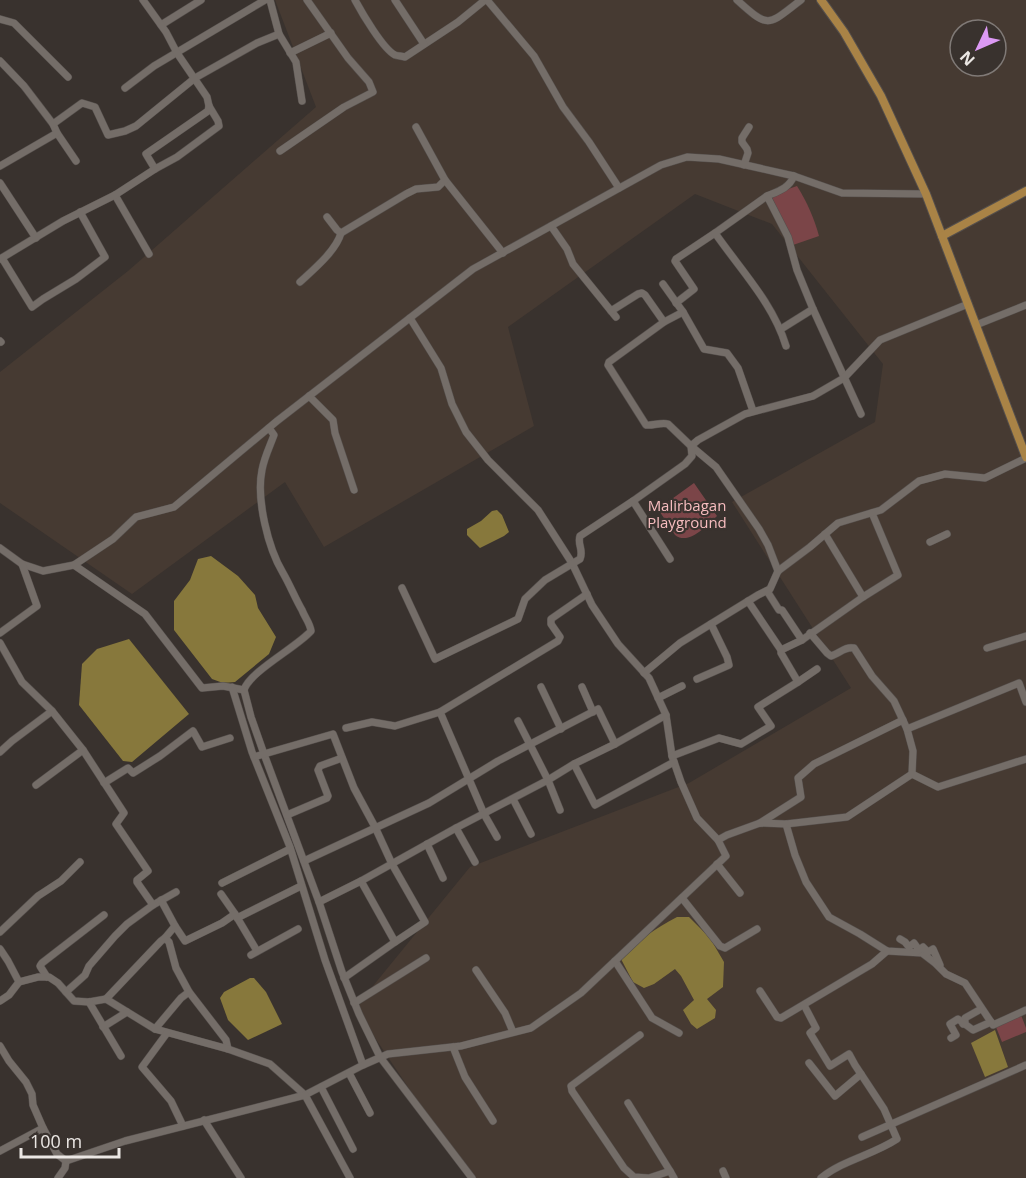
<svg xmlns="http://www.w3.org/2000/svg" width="1026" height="1178" viewBox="0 0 1026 1178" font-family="'Open Sans',sans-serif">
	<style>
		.built { fill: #463a32; fill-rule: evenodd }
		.green { fill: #7b4548 }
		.water { fill: #87783c }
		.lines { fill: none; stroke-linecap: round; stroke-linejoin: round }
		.minor-casing { stroke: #554f4c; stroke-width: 8 }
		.major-casing { stroke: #554f4c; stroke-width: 10 }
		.minor { stroke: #746d68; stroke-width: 7 }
		.major { stroke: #a98346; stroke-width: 8 }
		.labels { text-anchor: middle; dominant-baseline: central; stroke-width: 4.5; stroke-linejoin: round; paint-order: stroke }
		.park-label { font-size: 15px; fill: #f7bdbf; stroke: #39322e }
	</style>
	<rect width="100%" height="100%" fill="#39322e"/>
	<path class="built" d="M 275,0 L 1026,0 L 1026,1178 L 469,1178 L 355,1008 L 470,867 L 689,783 L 851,688 L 732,502 L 875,422 L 883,364 L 772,224 L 695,194 L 508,327 L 534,426 L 324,547 L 285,482 L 132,594 L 0,503 L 0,372 L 128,271 L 316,107 ZM 960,30 L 996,30 L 996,66 L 960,66 Z"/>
	<g class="green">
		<path d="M 797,186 C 807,202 814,218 819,236 L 793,245 L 771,195 Z"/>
		<path d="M 694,483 L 717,516 C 707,525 689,546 675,535 L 658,509 Z"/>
		<path d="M 1021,1015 L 1026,1028 L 1026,1032 L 1002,1042 L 996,1027 Z"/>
	</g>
	<g class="water">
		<path d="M 497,510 L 502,515 L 509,532 L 504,536 L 480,548 L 467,535 L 467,529 L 481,521 L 492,511 Z"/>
		<path d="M 211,556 L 238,576 L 255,595 L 258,608 L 276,637 L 269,654 L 235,682 L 223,683 L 212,679 L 174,630 L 174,601 L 190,580 L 198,559 Z"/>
		<path d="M 129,639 L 189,714 L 132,762 L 123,761 L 79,705 L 82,664 L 97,649 Z"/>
		<path d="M 677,917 L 689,917 L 710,938 L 724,962 L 723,987 L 707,999 L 716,1010 L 715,1018 L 697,1029 L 691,1024 L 683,1010 L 694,1000 L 681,976 L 675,969 L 654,984 L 644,988 L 633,982 L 621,959 C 636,941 656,928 677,917 Z"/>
		<path d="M 250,978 L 254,978 L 266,992 L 282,1024 L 248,1040 L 228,1020 L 220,998 L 224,992 Z"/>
		<path d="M 995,1030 L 1008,1067 L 985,1077 L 971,1043 Z"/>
	</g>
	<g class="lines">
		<defs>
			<g id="minor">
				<path d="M 270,0 L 279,34"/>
				<path d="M 355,0 C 362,13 383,49 395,55 C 398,56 401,56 405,57 L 458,22 L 485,0"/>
				<path d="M 395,0 L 424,44"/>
				<path d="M 487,0 L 534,56 L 563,107 L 589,142 L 619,188"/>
				<path d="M 737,0 C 770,30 768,25 801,0"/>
				<path d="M 0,19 L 14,23 L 68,77"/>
				<path d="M 161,25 L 201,0"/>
				<path d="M 290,53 L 331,33"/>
				<path d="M 0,61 L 24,86 L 53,124 L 57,133 L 76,161"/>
				<path d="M 125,88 L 154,66 L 265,0"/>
				<path d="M 53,124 L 82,103 L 95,107 L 108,135 L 125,131 L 136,126 L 195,78 L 257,43 L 279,34 L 296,62 L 302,101"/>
				<path d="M 416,127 L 445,180 L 503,253"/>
				<path d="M 280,151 L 344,107 L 373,92 L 369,82 L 348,58 L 307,0"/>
				<path d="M 744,165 L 748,153 L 747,149 L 742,142 L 742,138 L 749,127"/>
				<path d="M 0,166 L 57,133"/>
				<path d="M 155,169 L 146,154 L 208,111 L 209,106"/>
				<path d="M 0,183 L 36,238"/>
				<path d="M 115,195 L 149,254"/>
				<path d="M 767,196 C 779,191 789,188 794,176"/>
				<path d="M 551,226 L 567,249 L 573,264 L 616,317"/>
				<path d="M 341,233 L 406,194 L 416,189 L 438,187 L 445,180"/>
				<path d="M 2,258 L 32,307 L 43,299 L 76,279 L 105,257 L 80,212"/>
				<path d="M 0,259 L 63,221 L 115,195 L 155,169 L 177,157 L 219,126 L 218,121 L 209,106 L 207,97 L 177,53 L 166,32 L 143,0"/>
				<path d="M 300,282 C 313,270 336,251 341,233 L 337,230 L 327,217"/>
				<path d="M 663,284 L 683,312 L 704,349 L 727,353 L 738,368 L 753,411"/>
				<path d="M 676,303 L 694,289 L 675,261 L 676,259 L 715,233"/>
				<path d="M 611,311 L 638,294 L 642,293 L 645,295 L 664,322"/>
				<path d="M 683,312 L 664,322 L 609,362 L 608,365 L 646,425 C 653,426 661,422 668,424 L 691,446 L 716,467 L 759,529 L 768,545 L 778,571"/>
				<path d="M 410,318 L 441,368 L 452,404 L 466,432 L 488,460 L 538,510 L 572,563 L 592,605 L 618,644 L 649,678 L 666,715 L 672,756 L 681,782 L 697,818 L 718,840"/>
				<path d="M 976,325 L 1026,305"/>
				<path d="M 781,329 L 813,309"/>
				<path d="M 0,341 L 1,342"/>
				<path d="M 786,346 C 773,303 740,269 715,233 L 767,196 L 788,237 L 797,270 L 813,309 L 861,414"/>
				<path d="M 309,396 L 333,420 L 335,433 L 354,490"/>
				<path d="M 269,428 L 274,435 C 270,446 264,458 262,470 C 256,499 268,548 283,573 C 290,585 295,598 302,610 C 305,618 310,623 311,631 C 297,647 249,672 244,690 L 251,717 L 264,754 L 319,902"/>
				<path d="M 633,501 L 670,559"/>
				<path d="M 825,534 L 863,597"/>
				<path d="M 930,542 L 947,534"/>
				<path d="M 0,548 L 22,564 L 43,571 L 74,565 L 113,539 L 136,517 L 174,507 L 277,421 L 473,269 L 661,165 L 687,157 L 719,159 L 794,176 L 842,193 L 926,194"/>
				<path d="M 74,565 L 145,614 L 202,688 L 223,686 L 244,690"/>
				<path d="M 402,588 L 435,659 L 518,619 L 525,599 L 545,580 L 580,559 C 584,550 577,544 580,536 L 633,501 L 685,464 L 692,456 L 691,446 L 698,440 L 745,414 L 813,396 L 844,378 L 880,340 L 968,304"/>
				<path d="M 767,591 L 779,610 L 782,610 L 802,640"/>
				<path d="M 0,633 L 37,606 L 22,564"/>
				<path d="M 810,633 L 827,653 L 831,656 C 839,654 845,646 854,648 L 872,676 L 894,701 L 907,729 L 913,751 L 912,774"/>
				<path d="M 0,643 L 22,682 L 52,711 L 83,750 L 124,813 L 116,824 L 148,871 L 137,880 L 137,882 L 139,885 L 153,905 L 176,892"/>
				<path d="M 987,648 L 1026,636"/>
				<path d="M 781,650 L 802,640 L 863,597 L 898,575 L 872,513"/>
				<path d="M 644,673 L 680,643 L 758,595 L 770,589 L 778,571 L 810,547 L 838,523 L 881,510 L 919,481 L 945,474 L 985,478 L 1026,458"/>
				<path d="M 697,679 L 729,665 L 727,657 L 711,624"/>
				<path d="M 798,682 L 817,669"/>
				<path d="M 232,687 L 252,752 L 290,847 L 325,960 L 363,1065"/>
				<path d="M 541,687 L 561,729"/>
				<path d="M 582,687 L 593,712"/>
				<path d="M 658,698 L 682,686"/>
				<path d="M 440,712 L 484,814 L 497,837"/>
				<path d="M 518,721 L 548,780 L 560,810"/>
				<path d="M 346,728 L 372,722 L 395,726 L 440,712 L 558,641 L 560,637 L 551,624 L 551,619 L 587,594"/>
				<path d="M 907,729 L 1019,683 L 1026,702"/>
				<path d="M 0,752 L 12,741 L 52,711"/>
				<path d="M 672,756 L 719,738 L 741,744 L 771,726 L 758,707 L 798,682 L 781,653 L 781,650 L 748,601"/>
				<path d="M 254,757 L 333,734 L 354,788 L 375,827 L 392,864 L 425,922 L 395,942 L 361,881 L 456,828 L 548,780 L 574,764 L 615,744 L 666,715"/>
				<path d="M 574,764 L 595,805 L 674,762"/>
				<path d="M 104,783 L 128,768 L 133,773 L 160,756 L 193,731 L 202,747 L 230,738"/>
				<path d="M 36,785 L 83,750"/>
				<path d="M 513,799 L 531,834"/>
				<path d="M 287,815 L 327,798 L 328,796 L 318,770 L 320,766 L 342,758"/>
				<path d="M 760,823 L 801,797 L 798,778 L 814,764 L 903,720"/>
				<path d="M 786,824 L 795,855 L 806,882 L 829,917 L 860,934 L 887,951 L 922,953 L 935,963 L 946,974 L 965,983 L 993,1025 L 1026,1010"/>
				<path d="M 456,828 L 475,862"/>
				<path d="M 427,844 L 443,878"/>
				<path d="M 304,861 L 429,803 L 498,761 L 598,709 L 615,744"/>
				<path d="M 717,864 L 740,893"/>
				<path d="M 361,881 L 319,902 L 342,972 L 359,1014 L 380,1057 L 472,1178"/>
				<path d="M 222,883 L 290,849"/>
				<path d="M 221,894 L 235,914 L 257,951"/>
				<path d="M 682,898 L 720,946 L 725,948 L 757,929"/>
				<path d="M 161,900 L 175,926"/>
				<path d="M 237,918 L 301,886"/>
				<path d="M 0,932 L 38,896 L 61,881 L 80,862"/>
				<path d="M 165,938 L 175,926 L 185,941 L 222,923 L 235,914"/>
				<path d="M 900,939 L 905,942 L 909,947 L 914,943 L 919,950"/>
				<path d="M 0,949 L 8,961 L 19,982"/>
				<path d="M 916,952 L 923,947 L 928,952 L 933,949 L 940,965"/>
				<path d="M 251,955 L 298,929"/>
				<path d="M 615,961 L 652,1018 L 679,1033"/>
				<path d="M 476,970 L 505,1013 L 513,1032"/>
				<path d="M 47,977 L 40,966 L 42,963 L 104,915"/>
				<path d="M 344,978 L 395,942"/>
				<path d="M 760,991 L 777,1017 L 781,1018 L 872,964 L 887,951"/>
				<path d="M 66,992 L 85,975 L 89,966 L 115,936 L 127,924 L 153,905"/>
				<path d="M 106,999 L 161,941 L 165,938 L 169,942 L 176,968 L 189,992 L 226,1040 L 228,1049"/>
				<path d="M 0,1001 L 9,995 L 19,982 L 38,977 L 49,977 L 58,983 L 74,1001 L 89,1002 L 106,999 L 155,1029 L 228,1049 L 270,1064 L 305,1095 L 363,1065 L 388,1054 L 461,1046 L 531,1028 L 581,993 L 726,856 L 718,840 L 727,835 L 760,823 L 786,824 L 847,817 L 912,774 L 938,787 L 1026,759"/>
				<path d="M 89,1002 L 121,1056"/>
				<path d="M 354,1003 L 426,958"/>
				<path d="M 804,1005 L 816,1028 L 810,1033 L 830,1066 L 849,1054 L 855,1065 L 884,1109 L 897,1139 C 873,1155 843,1160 821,1178"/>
				<path d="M 963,1024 L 965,1022 L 965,1018 L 981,1009"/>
				<path d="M 103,1027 L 127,1012"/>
				<path d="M 155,1029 L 181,998 L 189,992"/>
				<path d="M 167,1033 L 142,1067 L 171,1101 L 183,1126"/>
				<path d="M 640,1035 L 571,1086 L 572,1091 L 624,1168 L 634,1177 L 649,1178 L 670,1171 L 674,1178"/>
				<path d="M 951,1038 L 956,1035 L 950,1024 L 958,1019 L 973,1030 L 991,1022"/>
				<path d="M 0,1046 L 9,1061 L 26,1082 L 32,1094 L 33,1105 L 43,1128"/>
				<path d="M 453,1047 L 465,1077 L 493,1121"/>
				<path d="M 809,1063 L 835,1096 L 861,1074"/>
				<path d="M 349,1073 L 370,1113"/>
				<path d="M 321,1087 L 353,1149"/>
				<path d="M 628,1103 L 670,1171"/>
				<path d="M 204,1120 L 241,1178"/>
				<path d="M 862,1137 L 1026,1065"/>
				<path d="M 0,1151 L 43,1128 L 57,1154 L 66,1161 L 125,1141 L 305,1095 L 350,1178"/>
				<path d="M 723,1171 L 726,1178"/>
				<path d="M 58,1178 L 65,1168 L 66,1161"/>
			</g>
			<g id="major">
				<path d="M 821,0 L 844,32 L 881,96 L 926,194 L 1026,457"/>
				<path d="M 942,236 L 1026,191"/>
			</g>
		</defs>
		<use href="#minor" class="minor-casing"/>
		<use href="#major" class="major-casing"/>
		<use href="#minor" class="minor"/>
		<use href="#major" class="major"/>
	</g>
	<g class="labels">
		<g class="park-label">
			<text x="687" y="505">Malirbagan<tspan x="687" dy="17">Playground</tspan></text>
		</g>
	</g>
	<g transform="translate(978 48) rotate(226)"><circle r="28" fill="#39322e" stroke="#807a77" stroke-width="1.5"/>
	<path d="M0-4.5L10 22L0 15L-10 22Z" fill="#dc99f4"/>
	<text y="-9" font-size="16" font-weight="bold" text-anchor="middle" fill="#ebe7e4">N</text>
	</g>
	<path d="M21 1148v9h98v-9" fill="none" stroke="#ebe7e4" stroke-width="3"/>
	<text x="30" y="1148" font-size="18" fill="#ebe7e4" stroke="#39322e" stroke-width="4.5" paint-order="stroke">100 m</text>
</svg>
